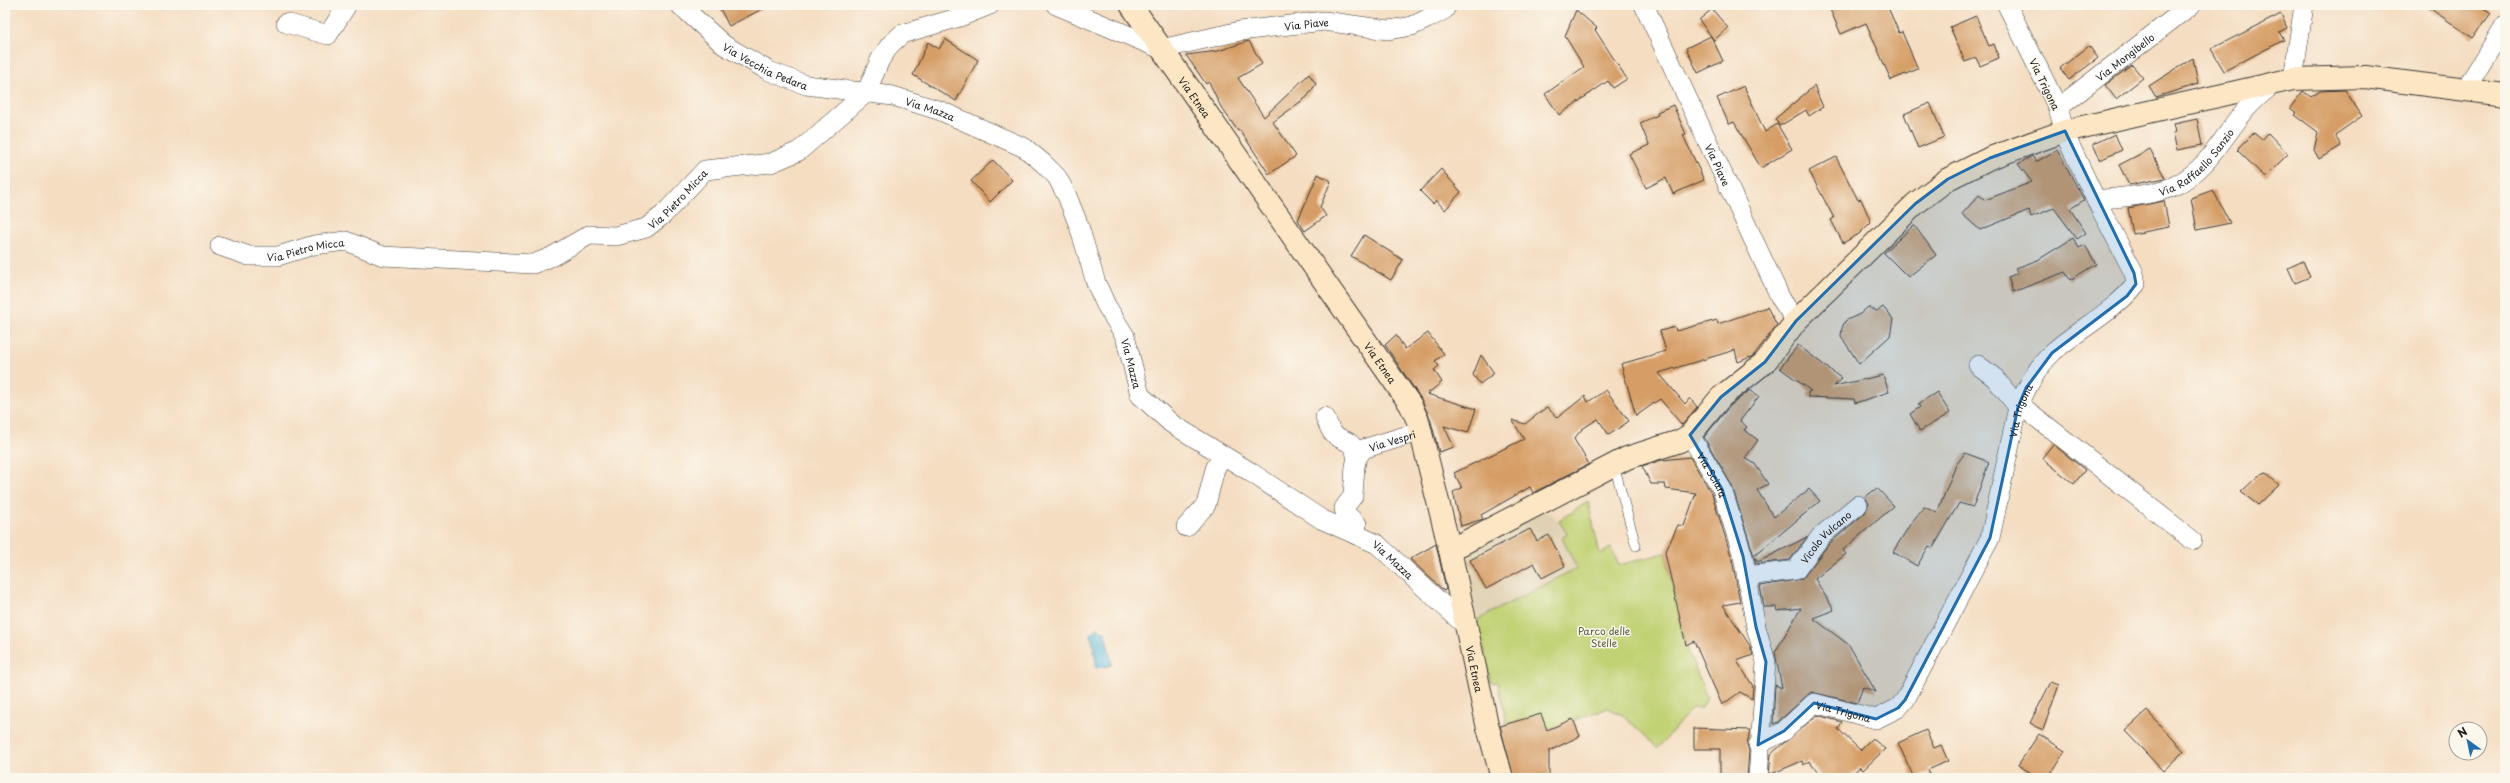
<svg xmlns="http://www.w3.org/2000/svg" width="2510" height="783" viewBox="0 0 2510 783" font-family="'Playpen Sans',sans-serif">
	<style>
		.built { fill: #e0d1b4 }
		.green { fill: #c1d274; stroke: #6e7748 }
		.water { fill: #5fbadc; stroke: #3e6b7c }
		.building { fill: #d69e66 }
		.lines { fill: none; stroke-linecap: round; stroke-linejoin: round }
		.lane-casing { stroke: #3c3935; stroke-width: 10 }
		.street-casing { stroke: #3c3935; stroke-width: 20 }
		.secondary-casing { stroke: #3c3935; stroke-width: 24 }
		.lane { stroke: #fff; stroke-width: 9 }
		.street { stroke: #fff; stroke-width: 19 }
		.secondary { stroke: #fce6c4; stroke-width: 22 }
		.marked { fill: #1f6fb2; fill-opacity: 0.2; stroke: #1f6fb2; stroke-width: 3; stroke-linejoin: round }
		.labels { text-anchor: middle; dominant-baseline: central; stroke-width: 3; stroke-linejoin: round; paint-order: stroke }
		.street-label { font-size: 10px; fill: #1c1c1c; stroke: #fbf7ec }
		.park-label { font-size: 10px; fill: #565c3b; stroke: #fbf7ec }
	</style>
	<rect width="100%" height="100%" fill="#fbf7ec"/>
	<filter id="ink" filterUnits="userSpaceOnUse"><feTurbulence type="fractalNoise" baseFrequency=".025" numOctaves="2"/><feDisplacementMap in="SourceGraphic" scale="8" xChannelSelector="R" yChannelSelector="G"/><feConvolveMatrix kernelMatrix="1 2 1 2 8 2 1 2 1" color-interpolation-filters="sRGB"/></filter>
	<filter id="wash" filterUnits="userSpaceOnUse"><feTurbulence type="fractalNoise" baseFrequency=".012" numOctaves="4" result="noise"/><feDisplacementMap in="SourceGraphic" scale="16" xChannelSelector="R" yChannelSelector="G"/><feGaussianBlur stdDeviation="0.9" result="paint"/><feColorMatrix in="noise" values="0 0 0 0 0 0 0 0 0 0 0 0 0 0 0 0 0 1.4 0 .05"/><feComposite in="paint" operator="in"/></filter>
	<g filter="url(#wash)">
		<rect width="100%" height="100%" fill="#f4ddc1"/>
		<path class="built" d="M 1545,511 L 1559,520 L 1567,534 L 1562,538 L 1577,568 L 1477,620 L 1466,559 L 1471,551 Z"/>
		<path class="green" d="M 1588,502 L 1600,554 L 1611,548 L 1619,565 L 1665,553 L 1686,645 L 1707,698 L 1702,708 L 1692,708 L 1658,748 L 1623,715 L 1608,708 L 1547,730 L 1541,714 L 1507,724 L 1498,682 L 1491,683 L 1477,620 L 1577,568 L 1562,538 L 1567,534 L 1559,520 Z"/>
		<path class="water" d="M 1097,627 L 1105,632 L 1112,665 L 1097,668 L 1091,634 Z"/>
		<g id="blocks">
			<g class="building">
				<path d="M 718,5 L 770,5 L 729,26 Z"/>
				<path d="M 1828,5 L 1887,5 L 1899,33 L 1902,32 L 1918,69 L 1891,80 L 1866,23 L 1841,34 Z"/>
				<path d="M 2425,5 L 2479,5 L 2491,13 L 2473,38 Z"/>
				<path d="M 1712,9 L 1728,28 L 1714,40 L 1711,36 L 1723,61 L 1698,73 L 1686,48 L 1711,36 L 1699,20 Z"/>
				<path d="M 1576,10 L 1597,28 L 1595,30 L 1627,79 L 1613,88 L 1608,81 L 1559,115 L 1545,94 L 1584,67 L 1565,36 Z"/>
				<path d="M 2281,14 L 2287,28 L 2279,32 L 2284,40 L 2224,71 L 2211,49 Z"/>
				<path d="M 1976,16 L 1989,46 L 1994,44 L 1999,58 L 1980,66 L 1976,58 L 1965,62 L 1950,27 Z"/>
				<path d="M 945,39 L 978,60 L 956,101 L 913,75 L 928,42 L 939,49 Z"/>
				<path d="M 1249,41 L 1262,64 L 1238,78 L 1264,117 L 1309,74 L 1316,84 L 1307,97 L 1273,122 L 1296,156 L 1269,174 L 1240,130 L 1238,131 L 1221,107 L 1209,82 L 1206,84 L 1186,55 L 1218,51 Z"/>
				<path d="M 2089,46 L 2098,58 L 2069,80 L 2060,68 Z"/>
				<path d="M 2193,58 L 2198,84 L 2156,97 L 2149,86 Z"/>
				<path d="M 2132,65 L 2143,78 L 2116,99 L 2105,85 Z"/>
				<path d="M 1744,86 L 1765,132 L 1777,124 L 1792,149 L 1761,168 L 1734,122 L 1729,124 L 1717,98 Z"/>
				<path d="M 1814,86 L 1823,107 L 1809,116 L 1806,110 L 1780,126 L 1775,119 Z"/>
				<path d="M 2345,90 L 2362,116 L 2335,135 L 2341,146 L 2319,159 L 2314,150 L 2318,132 L 2295,115 L 2297,113 L 2290,108 L 2303,91 L 2311,97 L 2320,91 Z"/>
				<path d="M 1930,103 L 1944,137 L 1918,148 L 1904,114 Z"/>
				<path d="M 1673,105 L 1686,134 L 1683,135 L 1704,180 L 1673,194 L 1666,178 L 1646,188 L 1629,154 L 1649,145 L 1640,123 L 1658,115 L 1657,112 Z"/>
				<path d="M 2197,119 L 2202,145 L 2177,150 L 2173,133 L 2176,132 L 2174,124 Z"/>
				<path d="M 2254,133 L 2262,140 L 2268,133 L 2288,154 L 2265,177 L 2237,150 Z"/>
				<path d="M 2115,134 L 2122,150 L 2100,160 L 2093,144 Z"/>
				<path d="M 2150,149 L 2165,178 L 2129,185 L 2119,165 Z"/>
				<path d="M 2057,150 L 2084,200 L 2070,209 L 2086,233 L 2077,239 L 2054,208 L 2031,217 L 2029,210 L 1980,230 L 1962,214 L 1979,195 L 1985,200 L 2032,182 L 2018,164 L 2032,156 L 2036,162 Z"/>
				<path d="M 1836,157 L 1858,200 L 1861,199 L 1871,222 L 1859,234 L 1843,243 L 1831,220 L 1834,218 L 1809,171 Z"/>
				<path d="M 993,160 L 1012,180 L 990,202 L 971,181 Z"/>
				<path d="M 1441,169 L 1461,192 L 1445,210 L 1436,200 L 1433,204 L 1420,191 Z"/>
				<path d="M 1318,174 L 1331,181 L 1320,207 L 1326,216 L 1305,231 L 1298,220 Z"/>
				<path d="M 2213,190 L 2230,223 L 2197,230 L 2191,198 Z"/>
				<path d="M 2164,201 L 2169,227 L 2133,234 L 2128,208 Z"/>
				<path d="M 1914,225 L 1936,255 L 1908,277 L 1884,253 Z"/>
				<path d="M 1364,235 L 1403,260 L 1391,280 L 1351,256 Z"/>
				<path d="M 2073,238 L 2079,248 L 2085,245 L 2096,264 L 2070,280 L 2065,272 L 2013,292 L 2008,277 L 2018,273 L 2016,268 L 2038,260 Z"/>
				<path d="M 2303,261 L 2310,277 L 2295,283 L 2288,268 Z"/>
				<path d="M 1767,307 L 1777,325 L 1753,356 L 1738,362 L 1735,350 L 1659,373 L 1685,404 L 1690,398 L 1697,407 L 1682,425 L 1660,399 L 1636,416 L 1621,364 L 1666,351 L 1660,331 L 1675,327 L 1676,331 L 1717,320 L 1718,324 Z"/>
				<path d="M 1868,307 L 1877,311 L 1883,307 L 1893,319 L 1890,336 L 1859,364 L 1841,336 L 1842,328 L 1845,321 L 1860,314 Z"/>
				<path d="M 1428,333 L 1444,354 L 1435,361 L 1439,366 L 1434,370 L 1442,382 L 1427,394 L 1476,409 L 1468,433 L 1444,426 L 1454,447 L 1439,452 L 1430,418 L 1421,399 L 1385,345 L 1396,335 L 1405,349 Z"/>
				<path d="M 1798,345 L 1842,379 L 1834,386 L 1883,375 L 1889,392 L 1855,403 L 1854,399 L 1808,397 L 1808,392 L 1811,391 L 1780,368 Z"/>
				<path d="M 1481,355 L 1494,373 L 1480,384 L 1473,375 Z"/>
				<path d="M 1606,390 L 1629,421 L 1609,435 L 1598,419 L 1582,429 L 1574,439 L 1589,464 L 1533,493 L 1530,487 L 1481,515 L 1483,519 L 1461,526 L 1453,492 L 1462,488 L 1454,473 L 1524,439 L 1512,420 L 1525,424 L 1547,407 L 1557,418 L 1585,396 L 1588,402 Z"/>
				<path d="M 1750,390 L 1759,396 L 1740,421 L 1747,427 L 1744,430 L 1758,440 L 1745,458 L 1755,464 L 1768,484 L 1757,490 L 1774,517 L 1809,489 L 1820,501 L 1754,556 L 1732,486 L 1704,437 L 1730,406 Z"/>
				<path d="M 1937,392 L 1950,413 L 1920,431 L 1910,414 L 1920,407 L 1918,404 Z"/>
				<path d="M 2053,444 L 2085,470 L 2074,484 L 2042,458 Z"/>
				<path d="M 1965,453 L 1989,462 L 1973,507 L 1959,503 L 1933,548 L 1929,546 L 1917,566 L 1893,552 L 1911,523 L 1924,507 L 1937,513 L 1956,465 Z"/>
				<path d="M 1690,457 L 1712,494 L 1732,559 L 1740,602 L 1723,605 L 1750,646 L 1753,655 L 1737,661 L 1753,686 L 1752,699 L 1740,692 L 1722,705 L 1694,641 L 1686,645 L 1665,553 L 1678,525 L 1684,526 L 1696,493 L 1666,489 L 1665,484 L 1651,484 L 1642,466 L 1662,460 Z"/>
				<path d="M 2266,473 L 2279,485 L 2258,505 L 2241,492 L 2258,476 Z"/>
				<path d="M 1877,488 L 1894,506 L 1843,550 L 1846,554 L 1815,579 L 1834,610 L 1813,618 L 1849,645 L 1876,692 L 1863,687 L 1857,703 L 1811,692 L 1778,722 L 1773,724 L 1775,685 L 1782,688 L 1775,652 L 1801,608 L 1777,611 L 1776,607 L 1764,607 L 1760,586 L 1802,579 L 1829,544 L 1865,513 L 1869,503 L 1865,497 Z"/>
				<path d="M 1530,529 L 1537,541 L 1549,535 L 1565,566 L 1542,578 L 1534,563 L 1486,589 L 1470,560 Z"/>
				<path d="M 1807,537 L 1790,560 L 1756,564 L 1754,557 L 1758,562 Z"/>
				<path d="M 1436,544 L 1446,589 L 1444,591 L 1410,559 Z"/>
				<path d="M 2051,682 L 2059,685 L 2043,730 L 2030,723 Z"/>
				<path d="M 2147,711 L 2184,751 L 2163,771 L 2125,731 Z"/>
				<path d="M 1541,714 L 1547,730 L 1573,719 L 1580,736 L 1549,751 L 1549,778 L 1514,778 L 1500,726 Z"/>
				<path d="M 1817,715 L 1842,722 L 1838,729 L 1860,750 L 1872,738 L 1885,749 L 1863,770 L 1860,767 L 1848,778 L 1822,778 L 1809,761 L 1804,765 L 1802,761 L 1769,775 L 1771,754 Z"/>
				<path d="M 1694,728 L 1750,730 L 1747,744 L 1749,751 L 1747,778 L 1720,778 L 1720,749 L 1694,749 Z"/>
				<path d="M 1926,730 L 1934,748 L 1941,745 L 1948,761 L 1928,770 L 1930,773 L 1914,778 L 1898,743 Z"/>
				<path d="M 2039,734 L 2065,751 L 2048,778 L 2039,778 L 2018,765 Z"/>
			</g>
		</g>
	</g>
	<g filter="url(#ink)">
		<use href="#blocks" fill-opacity="0" stroke="#3c3935" stroke-width="1"/>
		<g class="lines">
			<defs>
				<path id="lane" d="M 1614,465 L 1636,546"/>
				<g id="street">
					<path id="s1" d="M 680,5 L 724,45 L 769,71 L 806,85 L 893,96 L 941,111 L 1025,148 L 1043,163 L 1057,177 L 1067,196 L 1079,226 L 1096,283 L 1106,305 L 1125,336 L 1140,395 L 1172,424 L 1249,471 L 1321,519 L 1377,544 L 1468,628"/>
					<path id="s2" d="M 1056,5 L 1161,49 L 1240,31 L 1324,21 L 1388,30 L 1412,26 L 1427,19 L 1444,10 L 1447,5"/>
					<path id="s3" d="M 1644,5 L 1781,299 L 1796,321"/>
					<path d="M 286,23 L 328,35 L 347,5"/>
					<path d="M 2293,79 L 2304,5"/>
					<path d="M 2465,90 L 2505,25"/>
					<path id="s4" d="M 2058,108 L 2191,5"/>
					<path id="s5" d="M 2096,200 C 2119,197 2153,196 2174,186 C 2209,169 2223,136 2247,108 C 2255,99 2265,91 2274,83"/>
					<path id="s6" d="M 220,246 L 249,256 L 278,256 L 314,245 L 346,241 L 383,256 L 533,264 L 551,257 L 589,235 L 616,236 L 646,228 L 663,215 L 705,170 L 771,163 L 799,151 L 866,93 L 880,60 L 890,45 L 902,34 L 960,17 L 990,5"/>
					<path d="M 1978,365 L 1995,378 L 2018,407"/>
					<path d="M 2019,404 L 2192,540"/>
					<path d="M 1325,417 C 1327,421 1329,428 1332,432 C 1341,444 1352,435 1357,458"/>
					<path id="s7" d="M 1690,435 L 1722,489 L 1743,556 L 1756,627 L 1766,662 L 1758,778"/>
					<path d="M 1186,527 L 1206,505 L 1215,469 L 1222,455"/>
					<path id="s8" d="M 1356,535 L 1357,524 L 1345,513 L 1344,508 L 1353,496 L 1355,466 L 1357,458 L 1363,449 L 1421,431"/>
					<path id="s9" d="M 1747,576 L 1796,570 L 1821,536 L 1858,505"/>
					<path id="s10" d="M 1758,745 L 1784,731 L 1814,703 L 1876,719 L 1898,708 L 1905,700 L 1990,538 L 2018,407 C 2027,387 2037,367 2053,352 C 2080,328 2114,312 2136,284 L 2134,273 L 2096,200 L 2067,139 L 2058,108 L 2007,5"/>
				</g>
				<g id="secondary">
					<path id="s11" d="M 1131,5 L 1410,404 L 1418,421 L 1450,550 L 1487,724 L 1502,778"/>
					<path d="M 1450,550 L 1627,458 L 1680,441 L 1690,435 L 1721,397 L 1765,362 L 1796,321 L 1915,204 L 1948,179 L 1990,158 L 2065,131 L 2293,79 L 2365,77 L 2505,95"/>
				</g>
			</defs>
			<use href="#lane" class="lane-casing"/>
			<use href="#street" class="street-casing"/>
			<use href="#secondary" class="secondary-casing"/>
			<use href="#lane" class="lane"/>
			<use href="#street" class="street"/>
			<use href="#secondary" class="secondary"/>
		</g>
	</g>
	<path class="marked" d="M 2065,131 L 2134,273 L 2136,284 L 2127,296 L 2052,353 L 2026,388 L 2018,407 L 1990,538 L 1905,700 L 1898,708 L 1876,719 L 1814,703 L 1784,731 L 1758,745 L 1766,662 L 1756,627 L 1743,556 L 1722,489 L 1690,435 L 1721,397 L 1765,362 L 1796,321 L 1915,204 L 1948,179 L 1990,158 Z"/>
	<g class="labels">
		<g class="street-label">
			<text stroke="none"><textPath href="#s2" startOffset="262">Via Piave</textPath></text>
			<text stroke="none"><textPath href="#s4" startOffset="84">Via Mongibello</textPath></text>
			<text stroke="none"><textPath href="#s1" startOffset="106">Via Vecchia Pedara</textPath></text>
			<text transform="translate(2045 84) rotate(64)">Via Trigona</text>
			<text stroke="none"><textPath href="#s11" startOffset="112">Via Etnea</textPath></text>
			<text stroke="none"><textPath href="#s1" startOffset="278">Via Mazza</textPath></text>
			<text stroke="none"><textPath href="#s5" startOffset="112">Via Raffaello Sanzio</textPath></text>
			<text stroke="none"><textPath href="#s3" startOffset="176">Via Piave</textPath></text>
			<text stroke="none"><textPath href="#s6" startOffset="484">Via Pietro Micca</textPath></text>
			<text stroke="none"><textPath href="#s6" startOffset="88">Via Pietro Micca</textPath></text>
			<text stroke="none"><textPath href="#s1" startOffset="626">Via Mazza</textPath></text>
			<text stroke="none"><textPath href="#s11" startOffset="436">Via Etnea</textPath></text>
			<text stroke="none"><textPath href="#s10" startOffset="484">Via Trigona</textPath></text>
			<text stroke="none"><textPath href="#s8" startOffset="127">Via Vespri</textPath></text>
			<text stroke="none"><textPath href="#s7" startOffset="46">Via Sciara</textPath></text>
			<text stroke="none"><textPath href="#s9" startOffset="94">Vicolo Vulcano</textPath></text>
			<text stroke="none"><textPath href="#s1" startOffset="962">Via Mazza</textPath></text>
			<text stroke="none"><textPath href="#s11" startOffset="760">Via Etnea</textPath></text>
			<text stroke="none"><textPath href="#s10" startOffset="101">Via Trigona</textPath></text>
		</g>
		<g class="park-label">
			<text x="1604" y="630">Parco delle<tspan x="1604" dy="12">Stelle</tspan></text>
		</g>
	</g>
	<rect width="2510" height="783" fill="none" stroke="#fbf7ec" stroke-width="20"/>
	<g transform="translate(2468 741) rotate(327)"><circle r="19" fill="#fbf7ec" stroke="#a29f99"/>
	<path d="M0-3L7 15L0 10L-7 15Z" fill="#1f6fb2"/>
	<text y="-6" font-size="11" font-weight="bold" text-anchor="middle" fill="#1c1c1c">N</text>
	</g>
</svg>
